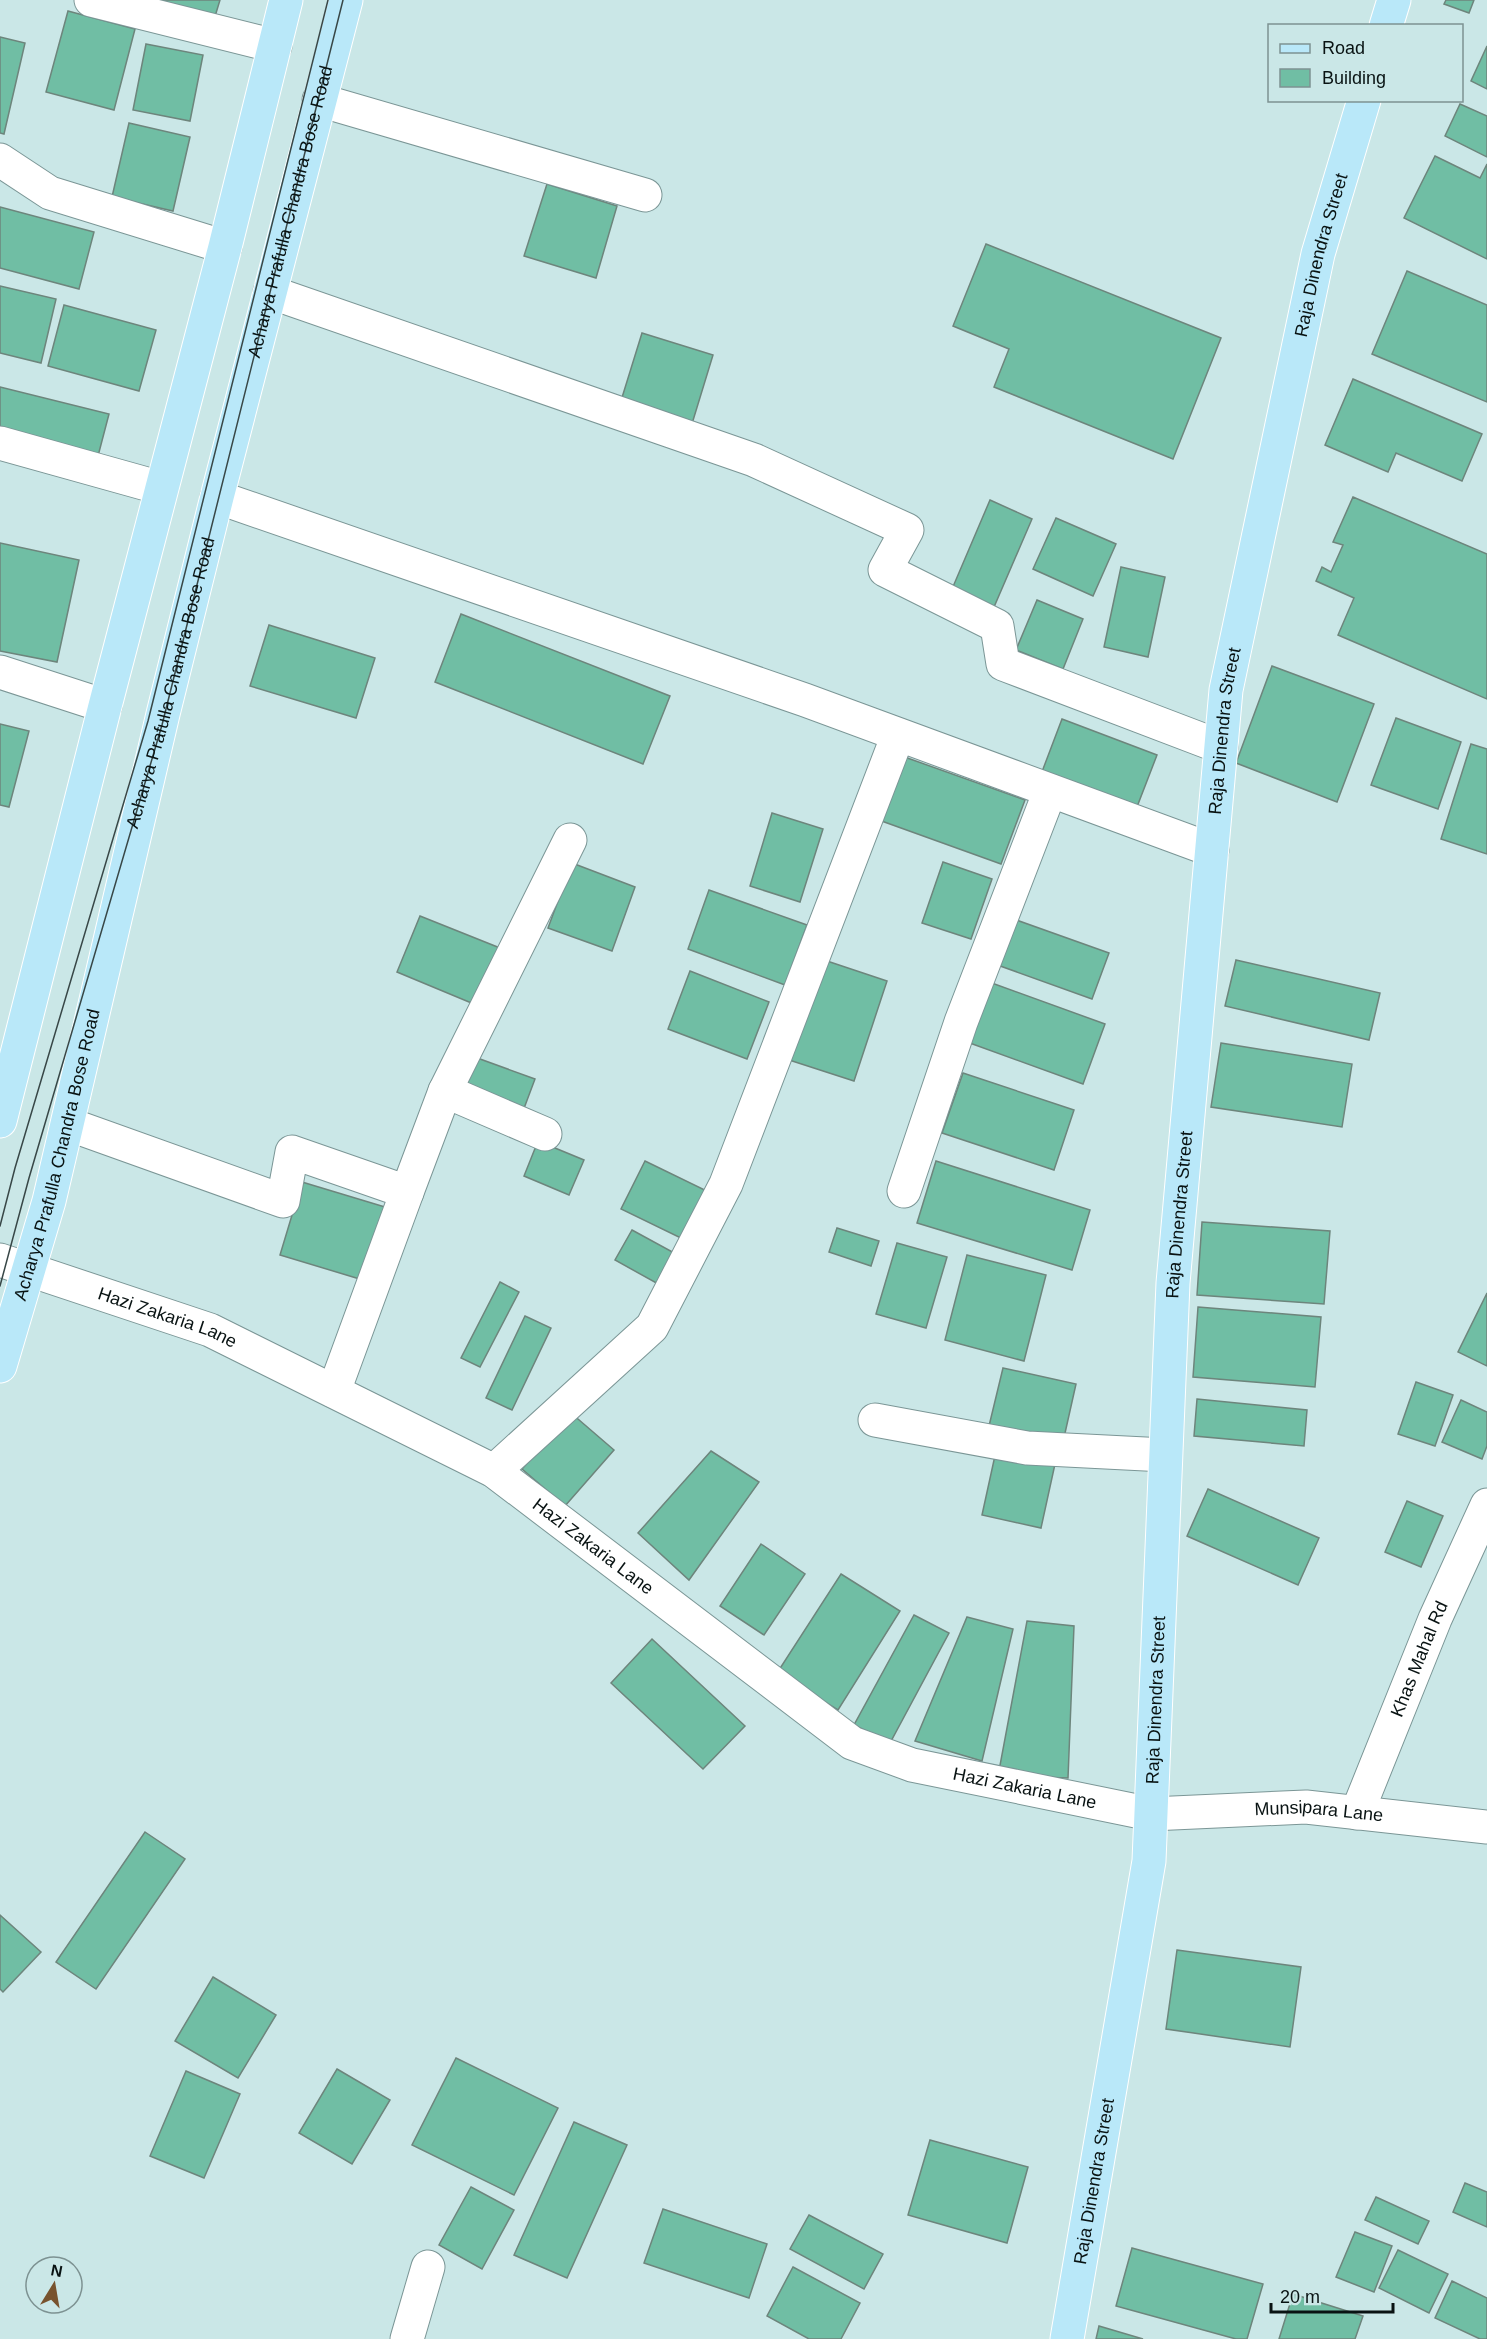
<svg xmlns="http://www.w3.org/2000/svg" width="1487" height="2339" viewBox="0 0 1487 2339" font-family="Arial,sans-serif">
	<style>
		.building { fill: #70bea4; stroke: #6d857c; stroke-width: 1.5 }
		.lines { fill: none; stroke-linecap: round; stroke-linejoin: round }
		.minor-casing { stroke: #7b9696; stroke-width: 35 }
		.major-casing { stroke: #fff; stroke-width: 35 }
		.minor { stroke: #fff; stroke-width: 33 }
		.major { stroke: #b9e8f9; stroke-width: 33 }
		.tram { stroke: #384747; stroke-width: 1.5 }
		.labels { text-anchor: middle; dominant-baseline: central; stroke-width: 5; stroke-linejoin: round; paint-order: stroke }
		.street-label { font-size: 18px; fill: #091313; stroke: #cae7e7 }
	</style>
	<rect width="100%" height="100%" fill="#cae7e7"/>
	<g class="building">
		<path d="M 139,0 L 220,0 L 213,23 Z"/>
		<path d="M 1446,0 L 1474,0 L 1469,13 L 1444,4 Z"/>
		<path d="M 68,11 L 135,29 L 114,110 L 46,92 Z"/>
		<path d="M 0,37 L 25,43 L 4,134 L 0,133 Z"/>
		<path d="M 146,44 L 203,55 L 190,121 L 133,110 Z"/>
		<path d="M 1487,46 L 1487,89 L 1471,81 Z"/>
		<path d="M 1460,104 L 1487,116 L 1487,157 L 1445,136 Z"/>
		<path d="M 129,123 L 190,137 L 173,211 L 112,197 Z"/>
		<path d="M 1435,156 L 1480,178 L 1487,164 L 1487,259 L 1404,218 Z"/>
		<path d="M 547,184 L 617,206 L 596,278 L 524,256 Z"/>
		<path d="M 0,207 L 94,232 L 79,289 L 0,268 Z"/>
		<path d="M 986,244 L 1221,338 L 1173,459 L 994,387 L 1009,349 L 953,326 Z"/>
		<path d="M 1407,271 L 1487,305 L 1487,402 L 1372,354 Z"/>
		<path d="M 0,286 L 56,299 L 41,363 L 0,353 Z"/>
		<path d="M 64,305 L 156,330 L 139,391 L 48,366 Z"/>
		<path d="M 642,333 L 713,355 L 691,427 L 620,404 Z"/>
		<path d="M 1353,379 L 1482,434 L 1462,481 L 1396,453 L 1388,472 L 1325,445 Z"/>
		<path d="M 0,387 L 109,414 L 98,456 L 0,432 Z"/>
		<path d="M 1353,497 L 1487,554 L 1487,699 L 1338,635 L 1354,598 L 1316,581 L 1322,567 L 1331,572 L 1343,545 L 1333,542 Z"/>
		<path d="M 990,500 L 1032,519 L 994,607 L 952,589 Z"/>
		<path d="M 1056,518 L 1116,544 L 1093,596 L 1033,569 Z"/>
		<path d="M 0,543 L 79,560 L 57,662 L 0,651 Z"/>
		<path d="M 1121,567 L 1165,577 L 1148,657 L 1104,647 Z"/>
		<path d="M 1037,600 L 1083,619 L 1063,669 L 1016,650 Z"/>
		<path d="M 461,614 L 670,696 L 643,764 L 435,682 Z"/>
		<path d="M 269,625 L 375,658 L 356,718 L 250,686 Z"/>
		<path d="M 1272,666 L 1374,704 L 1337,802 L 1236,763 Z"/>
		<path d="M 1396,718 L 1461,742 L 1438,809 L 1371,785 Z"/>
		<path d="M 1062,719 L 1157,755 L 1135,812 L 1040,777 Z"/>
		<path d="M 0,724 L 29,731 L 9,807 L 0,805 Z"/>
		<path d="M 1471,744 L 1487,749 L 1487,854 L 1441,839 Z"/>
		<path d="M 899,755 L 1025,800 L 1001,864 L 876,819 Z"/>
		<path d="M 772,813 L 823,829 L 800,902 L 750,886 Z"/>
		<path d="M 943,862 L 992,879 L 971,939 L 922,923 Z"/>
		<path d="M 572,863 L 635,887 L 612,951 L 548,928 Z"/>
		<path d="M 709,890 L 807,925 L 785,985 L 688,949 Z"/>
		<path d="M 420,916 L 505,950 L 481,1007 L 397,972 Z"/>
		<path d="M 1005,916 L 1109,953 L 1092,999 L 989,962 Z"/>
		<path d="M 818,958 L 887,981 L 854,1081 L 786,1059 Z"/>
		<path d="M 1236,960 L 1380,993 L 1369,1040 L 1225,1006 Z"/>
		<path d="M 690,971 L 769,1002 L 747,1059 L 668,1029 Z"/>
		<path d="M 989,982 L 1105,1024 L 1083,1084 L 967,1042 Z"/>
		<path d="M 1221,1043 L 1352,1064 L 1342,1127 L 1211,1107 Z"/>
		<path d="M 469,1055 L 535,1079 L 523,1111 L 458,1087 Z"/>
		<path d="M 963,1073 L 1074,1110 L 1054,1170 L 942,1133 Z"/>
		<path d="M 538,1141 L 584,1160 L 569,1195 L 524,1176 Z"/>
		<path d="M 645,1161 L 711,1193 L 687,1241 L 621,1209 Z"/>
		<path d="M 936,1161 L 1090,1210 L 1072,1270 L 917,1223 Z"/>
		<path d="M 302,1182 L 385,1207 L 363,1280 L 280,1255 Z"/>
		<path d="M 1202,1222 L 1330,1231 L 1324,1304 L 1197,1295 Z"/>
		<path d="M 837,1228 L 879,1241 L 871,1266 L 829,1252 Z"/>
		<path d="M 632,1230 L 678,1255 L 660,1285 L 615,1260 Z"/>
		<path d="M 897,1243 L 947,1257 L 926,1328 L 876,1314 Z"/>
		<path d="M 967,1255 L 1046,1275 L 1024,1361 L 945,1340 Z"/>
		<path d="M 500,1282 L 519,1292 L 480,1367 L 461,1358 Z"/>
		<path d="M 1487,1293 L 1487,1366 L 1458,1352 Z"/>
		<path d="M 1198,1307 L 1321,1317 L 1315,1387 L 1193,1377 Z"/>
		<path d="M 525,1316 L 551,1328 L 512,1410 L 486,1398 Z"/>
		<path d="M 1003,1368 L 1076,1384 L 1063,1442 L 989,1426 Z"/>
		<path d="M 1416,1382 L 1453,1395 L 1435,1446 L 1398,1434 Z"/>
		<path d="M 1197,1399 L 1307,1410 L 1304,1446 L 1194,1436 Z"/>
		<path d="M 1461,1400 L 1487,1412 L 1487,1446 L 1482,1459 L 1442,1442 Z"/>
		<path d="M 571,1413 L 614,1450 L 565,1506 L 522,1469 Z"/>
		<path d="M 711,1451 L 759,1482 L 689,1580 L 638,1533 Z"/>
		<path d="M 996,1451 L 1055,1464 L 1041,1528 L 982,1515 Z"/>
		<path d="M 1208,1489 L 1319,1538 L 1298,1585 L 1187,1536 Z"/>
		<path d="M 1407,1501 L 1443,1516 L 1421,1567 L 1385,1552 Z"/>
		<path d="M 761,1544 L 805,1574 L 764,1635 L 720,1606 Z"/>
		<path d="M 841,1574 L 900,1611 L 838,1710 L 777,1673 Z"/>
		<path d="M 914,1615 L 949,1633 L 890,1743 L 854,1725 Z"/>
		<path d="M 967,1617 L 1013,1629 L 982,1761 L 915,1741 Z"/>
		<path d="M 1027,1621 L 1074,1626 L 1068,1778 L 998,1776 Z"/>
		<path d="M 652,1639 L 745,1726 L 703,1769 L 611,1683 Z"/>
		<path d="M 145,1832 L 185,1859 L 96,1989 L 56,1962 Z"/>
		<path d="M 0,1915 L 41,1952 L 3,1992 L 0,1989 Z"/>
		<path d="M 1177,1950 L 1301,1967 L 1290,2047 L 1166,2029 Z"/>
		<path d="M 213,1977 L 276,2015 L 238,2078 L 175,2041 Z"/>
		<path d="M 456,2058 L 558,2108 L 514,2195 L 412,2145 Z"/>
		<path d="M 337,2069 L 390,2100 L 352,2164 L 299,2133 Z"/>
		<path d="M 186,2071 L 240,2094 L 204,2178 L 150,2156 Z"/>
		<path d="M 574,2122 L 627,2145 L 567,2278 L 514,2255 Z"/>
		<path d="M 930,2140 L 1028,2167 L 1007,2243 L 908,2215 Z"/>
		<path d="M 1465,2183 L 1487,2192 L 1487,2227 L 1453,2212 Z"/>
		<path d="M 471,2187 L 514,2210 L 482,2269 L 439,2245 Z"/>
		<path d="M 1376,2197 L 1429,2221 L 1418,2244 L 1365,2220 Z"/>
		<path d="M 663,2209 L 767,2244 L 749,2298 L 644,2263 Z"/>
		<path d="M 809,2215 L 883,2254 L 864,2289 L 790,2249 Z"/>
		<path d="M 1355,2232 L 1392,2246 L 1374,2292 L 1336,2277 Z"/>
		<path d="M 1132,2248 L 1263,2284 L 1247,2339 L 1236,2339 L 1116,2306 Z"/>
		<path d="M 1398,2250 L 1448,2274 L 1429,2313 L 1379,2288 Z"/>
		<path d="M 793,2267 L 860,2303 L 841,2339 L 809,2339 L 767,2316 Z"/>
		<path d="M 1452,2281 L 1487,2298 L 1487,2339 L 1480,2339 L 1435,2318 Z"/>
		<path d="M 1293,2294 L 1363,2316 L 1355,2339 L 1279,2339 Z"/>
		<path d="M 1099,2326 L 1143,2339 L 1096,2339 Z"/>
	</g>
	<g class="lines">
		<defs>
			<g id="minor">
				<path d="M 91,0 L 275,46"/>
				<path d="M 319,100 L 645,195"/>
				<path d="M 0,160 L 50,193 L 225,247"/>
				<path d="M 270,292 L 754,460 L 907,530 L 885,570 L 997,626 L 1003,664 L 1221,747"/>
				<path d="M 0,443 L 161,488"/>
				<path d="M 217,497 L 805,700 L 1212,850"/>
				<path d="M 0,672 L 105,706"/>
				<path d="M 445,1091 L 545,1134"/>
				<path d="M 68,1124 L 283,1201 L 292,1152 L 407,1192 L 445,1091 L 570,840"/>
				<path d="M 904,1191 L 961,1022 L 1050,791"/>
				<path id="s1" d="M 0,1260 L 210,1330 L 494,1471 L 852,1743 L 912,1765 L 1151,1814 L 1306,1807 L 1487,1827"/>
				<path d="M 334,1391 L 407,1192"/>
				<path d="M 875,1420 L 1027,1448 L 1165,1455"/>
				<path d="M 494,1471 L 652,1327 L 726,1184 L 898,735"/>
				<path id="s2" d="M 1357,1813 L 1435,1619 L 1487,1505"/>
				<path d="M 407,2339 L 428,2267"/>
			</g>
			<g id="major">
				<path d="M 1386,26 L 1394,0"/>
				<path d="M 0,1121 L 105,706 L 225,247 L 286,0"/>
				<path id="s3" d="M 0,1366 L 49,1201 L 163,714 L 217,497 L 346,0"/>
				<path id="s4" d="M 1067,2339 L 1149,1861 L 1173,1283 L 1226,690 L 1318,254 L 1364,100"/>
			</g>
		</defs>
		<use href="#minor" class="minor-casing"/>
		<use href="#major" class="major-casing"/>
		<use href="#minor" class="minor"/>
		<use href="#major" class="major"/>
		<g class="tram">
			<path d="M 0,1226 L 15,1168 L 148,721 L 328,0"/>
			<path id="s5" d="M 0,1286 L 29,1178 L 162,725 L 343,0"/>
		</g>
	</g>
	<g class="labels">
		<g class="street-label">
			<text stroke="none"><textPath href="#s5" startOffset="1113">Acharya Prafulla Chandra Bose Road</textPath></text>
			<text stroke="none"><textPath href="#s4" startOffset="2104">Raja Dinendra Street</textPath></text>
			<text stroke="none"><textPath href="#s5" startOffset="627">Acharya Prafulla Chandra Bose Road</textPath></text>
			<text stroke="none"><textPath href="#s4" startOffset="1618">Raja Dinendra Street</textPath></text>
			<text stroke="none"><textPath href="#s3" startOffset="219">Acharya Prafulla Chandra Bose Road</textPath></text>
			<text stroke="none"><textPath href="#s4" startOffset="1132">Raja Dinendra Street</textPath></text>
			<text stroke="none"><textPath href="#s1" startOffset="177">Hazi Zakaria Lane</textPath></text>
			<text stroke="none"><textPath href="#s1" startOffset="663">Hazi Zakaria Lane</textPath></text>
			<text stroke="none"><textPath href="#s2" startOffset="166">Khas Mahal Rd</textPath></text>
			<text stroke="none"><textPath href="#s4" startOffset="646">Raja Dinendra Street</textPath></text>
			<text stroke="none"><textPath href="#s1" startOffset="1167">Hazi Zakaria Lane</textPath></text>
			<text stroke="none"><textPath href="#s1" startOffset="1464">Munsipara Lane</textPath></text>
			<text stroke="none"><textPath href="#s4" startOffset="160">Raja Dinendra Street</textPath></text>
		</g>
	</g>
	<rect x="1268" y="24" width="195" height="78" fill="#cae7e7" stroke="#7d9292" stroke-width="1.5"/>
	<rect x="1280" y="44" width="30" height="9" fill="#b9e8f9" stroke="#7d9292" stroke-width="1.5"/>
	<text x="1322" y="54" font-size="18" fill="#091313">Road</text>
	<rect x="1280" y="69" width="30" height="18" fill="#70bea4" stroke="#7d9292" stroke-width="1.5"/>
	<text x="1322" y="84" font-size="18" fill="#091313">Building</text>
	<g transform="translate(54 2285) rotate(11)"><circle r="28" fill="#cae7e7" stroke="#7d9292" stroke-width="1.5"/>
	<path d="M0-4.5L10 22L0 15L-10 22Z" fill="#78532e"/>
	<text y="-9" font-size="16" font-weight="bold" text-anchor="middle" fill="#091313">N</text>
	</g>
	<path d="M1271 2303v9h122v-9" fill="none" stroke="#091313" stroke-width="3"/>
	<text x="1280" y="2303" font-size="18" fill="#091313" stroke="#cae7e7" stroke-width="4.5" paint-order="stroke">20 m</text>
</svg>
